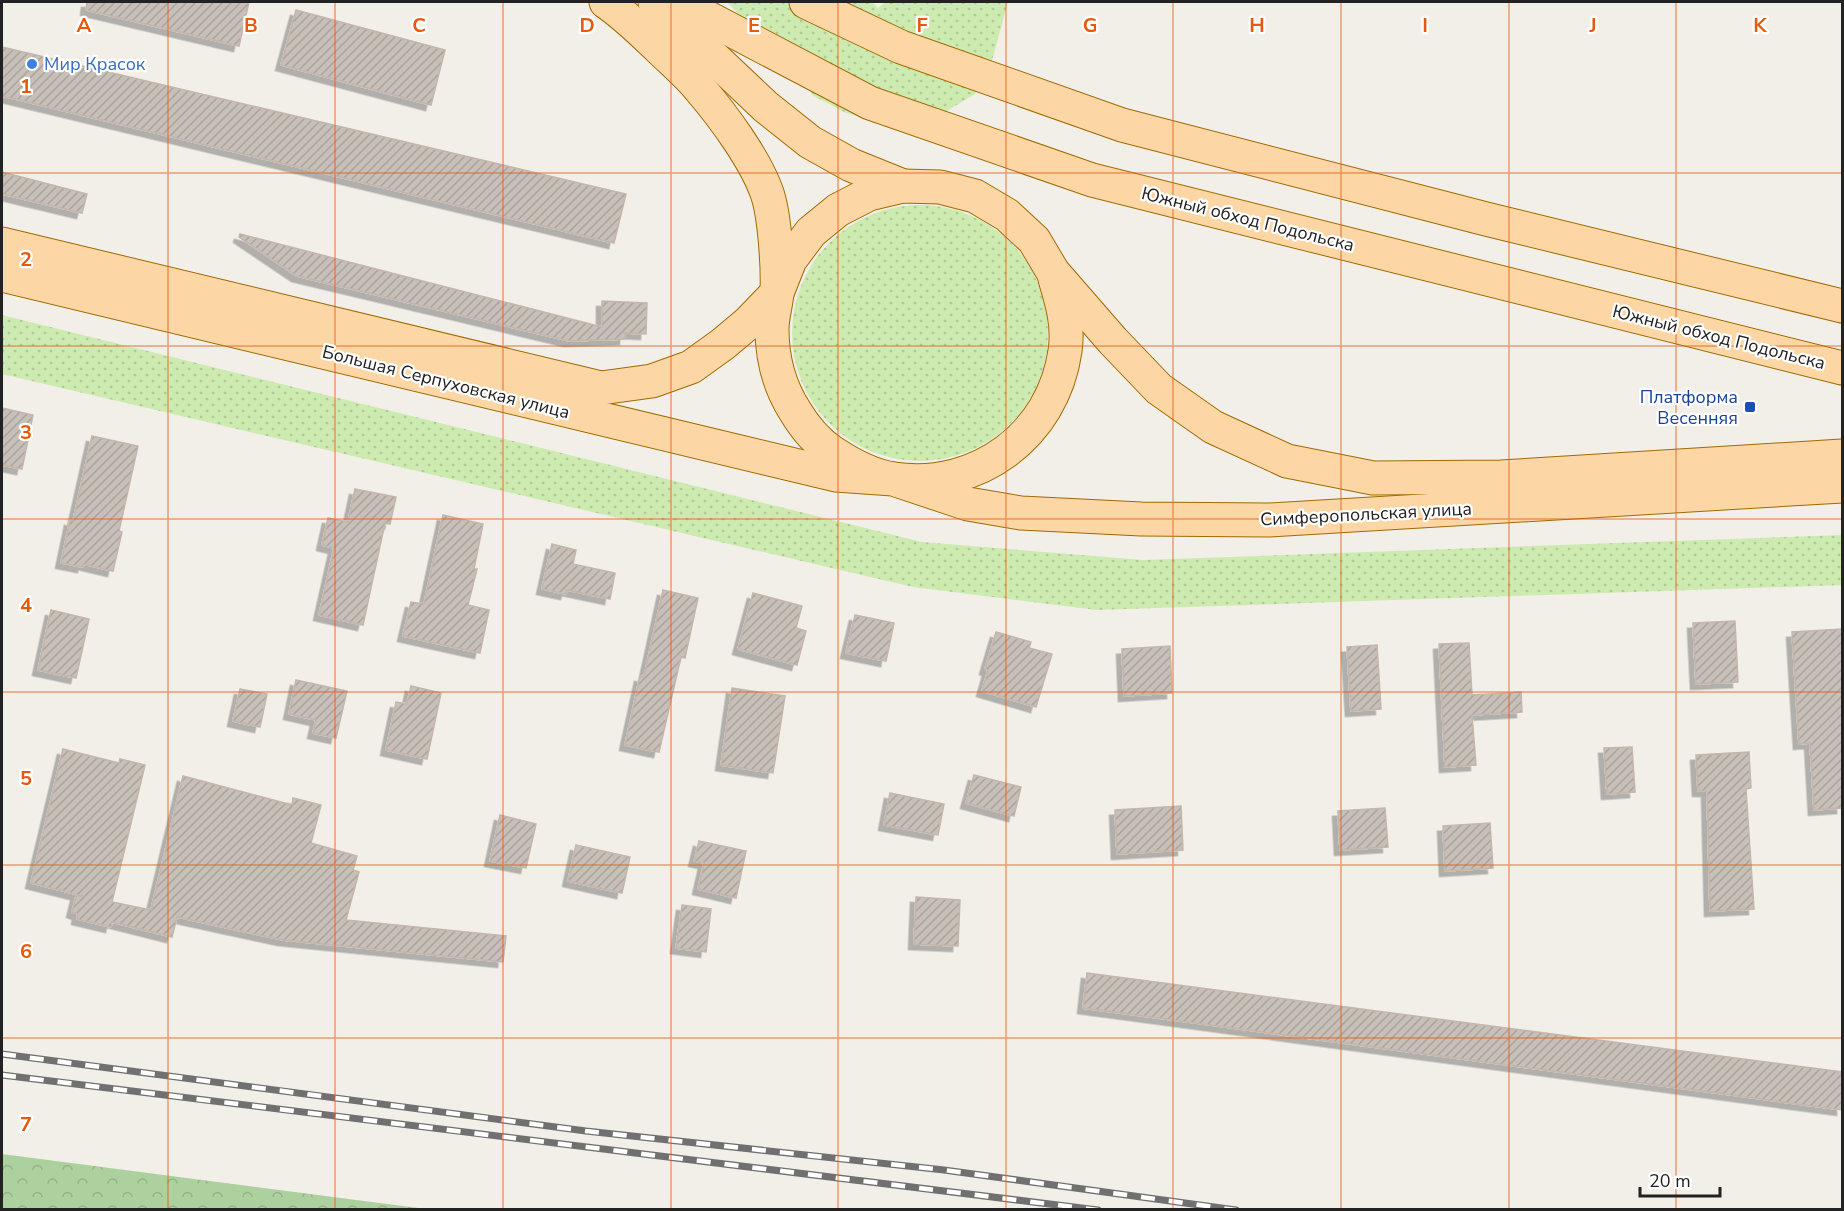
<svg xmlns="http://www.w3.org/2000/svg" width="1844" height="1211" viewBox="0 0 1844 1211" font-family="'Nunito Sans',sans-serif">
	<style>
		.grass { fill: url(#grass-dots) }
		.forest { fill: url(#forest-crowns) }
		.building { fill: url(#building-hatch); stroke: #c4b6ab; stroke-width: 1.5; filter: url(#shadow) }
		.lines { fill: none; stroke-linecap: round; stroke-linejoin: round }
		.primary-casing { stroke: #a06b00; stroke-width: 35 }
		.primary { stroke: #fcd6a4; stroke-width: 33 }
		.rail-casing { stroke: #707070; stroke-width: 7 }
		.rail { stroke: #fff; stroke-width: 4.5; stroke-dasharray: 14; stroke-linecap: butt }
		.grid { fill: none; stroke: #e8590c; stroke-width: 1.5; stroke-opacity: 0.55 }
		.shop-dot { fill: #3f7fe0; stroke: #fff; stroke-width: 2 }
		.transit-dot { fill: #1a4fb4; stroke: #fff; stroke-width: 2 }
		.labels { text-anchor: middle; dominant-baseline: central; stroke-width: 4.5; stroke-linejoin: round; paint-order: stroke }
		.shop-label { font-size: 18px; fill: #366cbe; stroke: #fff; text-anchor: start }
		.street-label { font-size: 18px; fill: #222; stroke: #fff }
		.transit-label { font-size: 18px; fill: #164399; stroke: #fff; text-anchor: end }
		.grid-label { font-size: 20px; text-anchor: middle; font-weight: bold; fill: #e8590c; stroke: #fff; stroke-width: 4.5; stroke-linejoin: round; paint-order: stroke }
	</style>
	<defs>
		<pattern id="grass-dots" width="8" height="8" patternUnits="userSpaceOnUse" patternTransform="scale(1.5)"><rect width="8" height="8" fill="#cdebb0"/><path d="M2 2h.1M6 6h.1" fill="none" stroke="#b0c997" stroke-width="1.8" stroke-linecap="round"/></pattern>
		<pattern id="forest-crowns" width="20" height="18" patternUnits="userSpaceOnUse" patternTransform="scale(1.5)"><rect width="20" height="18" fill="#add19e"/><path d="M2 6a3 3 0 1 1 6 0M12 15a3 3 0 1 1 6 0" fill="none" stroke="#95b388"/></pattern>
		<pattern id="building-hatch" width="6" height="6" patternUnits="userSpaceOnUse" patternTransform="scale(1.5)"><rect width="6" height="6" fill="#c7bfb8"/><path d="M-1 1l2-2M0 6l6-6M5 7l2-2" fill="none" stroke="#aba49e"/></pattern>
		<filter id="shadow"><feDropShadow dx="-5.5" dy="5.5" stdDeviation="0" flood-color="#0004"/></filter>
	</defs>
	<rect width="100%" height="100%" fill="#f2efe9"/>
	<g class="grass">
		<path d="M 727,2 L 872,2 L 878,8 L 885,2 L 1008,2 L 991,64 L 975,94 L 945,112 L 884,124 L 846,113 L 814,96 Z"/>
		<circle cx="920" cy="333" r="128"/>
		<path d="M 2,315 L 922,542 L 1143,560 L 1842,535 L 1842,585 L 1097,610 L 913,587 L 2,374 Z"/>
	</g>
	<path class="forest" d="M 2,1154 L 426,1209 L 2,1209 Z"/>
	<g class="building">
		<path d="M 87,2 L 249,2 L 239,46 L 86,10 Z"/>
		<path d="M 296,10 L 445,50 L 431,105 L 281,65 Z"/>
		<path d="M 2,47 L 626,194 L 614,243 L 2,96 Z"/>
		<path d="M 2,172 L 87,194 L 82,213 L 2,194 Z"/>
		<path d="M 240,234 L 602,327 L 602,301 L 647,303 L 646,334 L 623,333 L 625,333 L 625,339 L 569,341 L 297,276 L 239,237 Z"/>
		<path d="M 2,408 L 33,415 L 22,469 L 2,465 Z"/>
		<path d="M 92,436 L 138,446 L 119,531 L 122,532 L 113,571 L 83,564 L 83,567 L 61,563 L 70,520 L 73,521 Z"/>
		<path d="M 355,489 L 396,497 L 390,524 L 385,523 L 363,625 L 319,615 L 334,548 L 322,545 L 328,518 L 348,522 Z"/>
		<path d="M 443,515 L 483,524 L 474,569 L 477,569 L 468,605 L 489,610 L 480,653 L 403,636 L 411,602 L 424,604 Z"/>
		<path d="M 552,544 L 576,550 L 573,564 L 615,573 L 610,599 L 567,590 L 566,594 L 542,589 Z"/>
		<path d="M 663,590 L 698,598 L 685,658 L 681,657 L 659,752 L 625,745 L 640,676 L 644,677 Z"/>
		<path d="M 753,593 L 802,606 L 796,628 L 806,631 L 797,665 L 738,649 Z"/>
		<path d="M 51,610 L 89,619 L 76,678 L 38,670 Z"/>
		<path d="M 855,615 L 894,623 L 886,661 L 846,653 Z"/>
		<path d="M 1735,621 L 1738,682 L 1696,684 L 1693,623 Z"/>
		<path d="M 1842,629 L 1842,808 L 1814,810 L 1810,743 L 1799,744 L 1792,632 Z"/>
		<path d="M 996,632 L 1031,642 L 1029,648 L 1052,654 L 1036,707 L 982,691 L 988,670 L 985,669 Z"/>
		<path d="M 1469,643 L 1472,695 L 1521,692 L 1522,712 L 1472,715 L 1476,765 L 1445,767 L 1439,644 Z"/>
		<path d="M 1377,645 L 1381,709 L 1351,711 L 1347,647 Z"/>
		<path d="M 1170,646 L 1172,693 L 1124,696 L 1122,649 Z"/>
		<path d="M 296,680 L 347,691 L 336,738 L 313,733 L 316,720 L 289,714 Z"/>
		<path d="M 411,686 L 441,693 L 427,759 L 386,750 L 396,702 L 407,704 Z"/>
		<path d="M 732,688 L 785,696 L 773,773 L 721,765 Z"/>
		<path d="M 240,689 L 267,694 L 260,727 L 233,721 Z"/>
		<path d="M 1632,747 L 1635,792 L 1607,794 L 1604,748 Z"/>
		<path d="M 63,749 L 119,763 L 120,759 L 145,765 L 112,902 L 151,910 L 183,776 L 292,805 L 293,798 L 321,805 L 311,843 L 357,856 L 353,870 L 359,872 L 346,920 L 506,936 L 503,962 L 283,940 L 177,917 L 172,937 L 112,922 L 111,927 L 77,919 L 78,914 L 72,912 L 76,896 L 83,896 L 31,883 Z"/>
		<path d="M 1749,752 L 1751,788 L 1746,789 L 1754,909 L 1710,911 L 1707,791 L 1698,791 L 1696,755 Z"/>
		<path d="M 974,775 L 1021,787 L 1014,816 L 966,803 Z"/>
		<path d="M 890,793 L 944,804 L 938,835 L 884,825 Z"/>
		<path d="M 1181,806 L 1183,850 L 1117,854 L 1115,810 Z"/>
		<path d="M 1385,808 L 1388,847 L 1340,850 L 1338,811 Z"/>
		<path d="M 500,815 L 536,824 L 526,868 L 490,861 Z"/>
		<path d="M 1490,823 L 1493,868 L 1445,871 L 1443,826 Z"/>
		<path d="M 699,841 L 746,851 L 736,898 L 698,889 L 704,863 L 694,861 Z"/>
		<path d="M 576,845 L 630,857 L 622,893 L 568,881 Z"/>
		<path d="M 916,897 L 960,900 L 958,946 L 914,944 Z"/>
		<path d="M 682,905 L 711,909 L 706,952 L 676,948 Z"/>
		<path d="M 1087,973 L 1842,1072 L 1842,1110 L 1083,1008 Z"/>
	</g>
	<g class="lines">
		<defs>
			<g id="primary">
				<path d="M 606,2 C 625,15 641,31 658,47 C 672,61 688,74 700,89 C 723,116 755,159 767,193 C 775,216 778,268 777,293 C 776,305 772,317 772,329 C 772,359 779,386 795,411 C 804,426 817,442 832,452 C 850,464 872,476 894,479 C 978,491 1053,435 1065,351 C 1069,326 1062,302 1055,279"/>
				<path d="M 655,2 L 766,107 L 810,142 L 851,165 L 903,186"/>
				<path d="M 678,2 L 870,103 L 1092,180 L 1842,368"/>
				<path d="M 806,2 L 901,47 L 1122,125 L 1490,220 L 1842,306"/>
				<path d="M 2,244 L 601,388 L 652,381 L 691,367 L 723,344 L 748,323 L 777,293 L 790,260 L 811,232 L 838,210 L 869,194 L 903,186 L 940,187 L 975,196 L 1007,215 L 1034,240 L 1053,272 L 1113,341 L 1159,389 L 1213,427 L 1287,461 L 1373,478 L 1501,477 L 1842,456"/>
				<path d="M 2,275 L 836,475 L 893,479 L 968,504 L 1021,513 L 1141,519 L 1269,520 L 1842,486"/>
			</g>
		</defs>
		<use href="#primary" class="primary-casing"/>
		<use href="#primary" class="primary"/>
		<defs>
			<g id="rail">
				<path d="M 2,1054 L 586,1131 L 944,1170 L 1236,1210"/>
				<path d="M 2,1075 L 1098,1210"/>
			</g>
		</defs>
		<use href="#rail" class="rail-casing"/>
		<use href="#rail" class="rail"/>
	</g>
	<path class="grid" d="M 168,2 L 168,1210M 335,2 L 335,1210M 503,2 L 503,1210M 671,2 L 671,1210M 838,2 L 838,1210M 1006,2 L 1006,1210M 1173,2 L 1173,1210M 1341,2 L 1341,1210M 1509,2 L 1509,1210M 1676,2 L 1676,1210M 2,173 L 1842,173M 2,346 L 1842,346M 2,519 L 1842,519M 2,692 L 1842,692M 2,865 L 1842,865M 2,1038 L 1842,1038"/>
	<circle class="shop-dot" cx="32" cy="64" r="6"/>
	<rect class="transit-dot" x="1744" y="401" width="12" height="12" rx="3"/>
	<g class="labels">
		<g class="shop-label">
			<text x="44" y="64">Мир Красок</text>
		</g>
		<g class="street-label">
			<text transform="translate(1248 219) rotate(14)">Южный обход Подольска</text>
			<text transform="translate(1719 337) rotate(14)">Южный обход Подольска</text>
			<text transform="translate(446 382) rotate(14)">Большая Серпуховская улица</text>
			<text transform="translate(1366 514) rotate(-3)">Симферопольская улица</text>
		</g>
		<g class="transit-label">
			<text x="1738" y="397">Платформа<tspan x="1738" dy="21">Весенняя</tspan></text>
		</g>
	</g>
	<g class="grid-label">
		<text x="84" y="32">A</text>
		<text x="251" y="32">B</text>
		<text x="419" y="32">C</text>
		<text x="587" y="32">D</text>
		<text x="754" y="32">E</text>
		<text x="922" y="32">F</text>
		<text x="1090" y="32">G</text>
		<text x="1257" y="32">H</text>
		<text x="1425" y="32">I</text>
		<text x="1593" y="32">J</text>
		<text x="1760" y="32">K</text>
		<text x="26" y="93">1</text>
		<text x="26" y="266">2</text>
		<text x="26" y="439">3</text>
		<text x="26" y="612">4</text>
		<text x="26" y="785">5</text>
		<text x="26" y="958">6</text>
		<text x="26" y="1131">7</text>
	</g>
	<rect width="1844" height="1211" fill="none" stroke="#222222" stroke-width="6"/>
	<path d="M1640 1187v9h80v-9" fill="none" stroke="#222222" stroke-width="3"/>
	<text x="1649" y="1187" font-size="18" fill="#222222" stroke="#ffffff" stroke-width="4.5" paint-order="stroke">20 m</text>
</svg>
